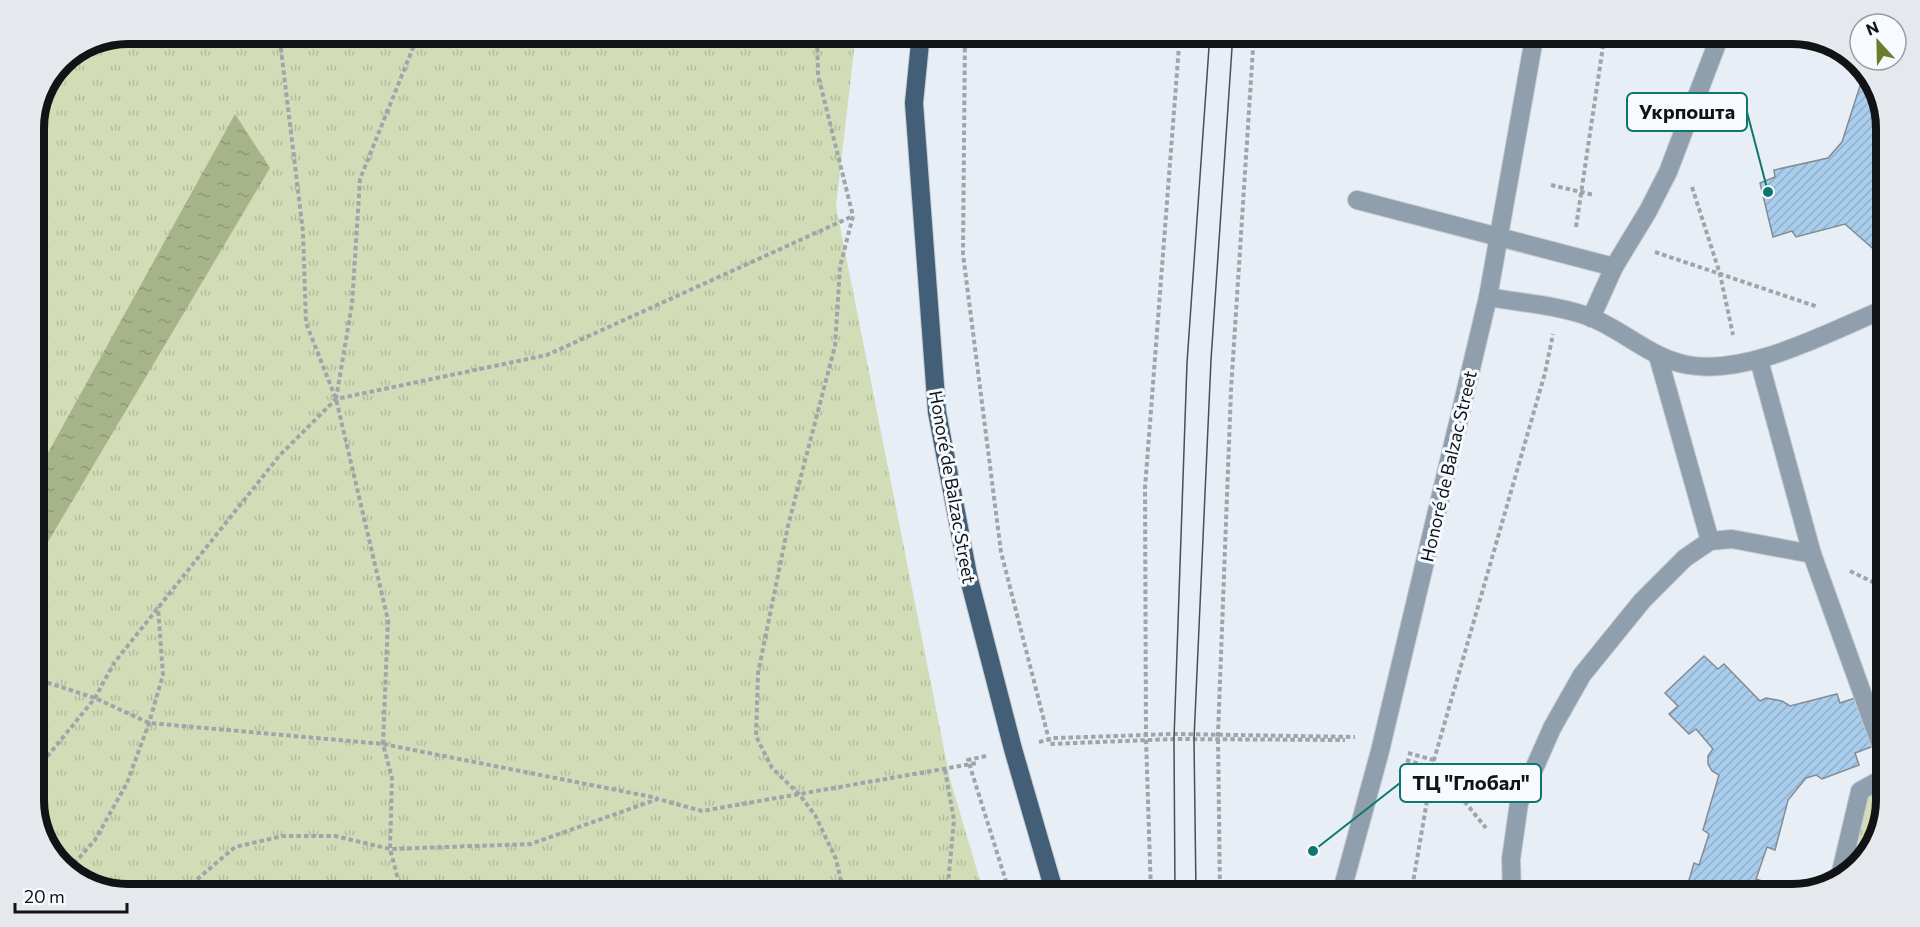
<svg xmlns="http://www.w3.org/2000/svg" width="1920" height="927" viewBox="0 0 1920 927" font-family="Commissioner,sans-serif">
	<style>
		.park { fill: url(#park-tufts) }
		.water { fill: url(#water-ripples) }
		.building { fill: url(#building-hatch); stroke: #858b91; stroke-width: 1.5 }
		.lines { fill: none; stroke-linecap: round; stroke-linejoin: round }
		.minor-casing { stroke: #c6cbd1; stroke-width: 20 }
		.major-casing { stroke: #c6cbd1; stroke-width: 20 }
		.path { stroke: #a0a5aa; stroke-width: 4; stroke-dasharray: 4.5 3; stroke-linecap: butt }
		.minor { stroke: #909fad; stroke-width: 18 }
		.major { stroke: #435f77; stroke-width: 18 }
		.tram { stroke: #4b4e52; stroke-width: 1.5 }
		.labels { text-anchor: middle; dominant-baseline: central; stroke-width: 6; stroke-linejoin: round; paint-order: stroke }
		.street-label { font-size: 18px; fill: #111315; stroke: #f7fbff }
		.rim { fill: none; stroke: #111315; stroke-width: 8 }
		.leader { fill: none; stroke: #0f766e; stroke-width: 2 }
		.callout-dot { fill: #0f766e; stroke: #f7fbff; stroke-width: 2 }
		.callout { fill: #f7fbff; stroke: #0f766e; stroke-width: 2 }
		.callout-label { font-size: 20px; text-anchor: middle; font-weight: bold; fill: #111315 }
	</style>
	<defs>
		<pattern id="park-tufts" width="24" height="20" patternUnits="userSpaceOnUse" patternTransform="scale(1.5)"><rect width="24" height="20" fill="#d2ddb8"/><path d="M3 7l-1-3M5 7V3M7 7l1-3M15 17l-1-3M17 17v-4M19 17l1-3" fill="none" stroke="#b3bd9d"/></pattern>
		<pattern id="water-ripples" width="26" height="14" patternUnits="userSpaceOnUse" patternTransform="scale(1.5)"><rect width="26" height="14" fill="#a7b389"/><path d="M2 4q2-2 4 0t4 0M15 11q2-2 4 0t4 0" fill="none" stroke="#8f9975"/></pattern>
		<pattern id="building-hatch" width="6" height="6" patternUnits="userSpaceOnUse" patternTransform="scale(1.5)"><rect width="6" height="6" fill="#a9cded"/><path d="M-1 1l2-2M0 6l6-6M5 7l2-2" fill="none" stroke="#90afca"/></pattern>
	</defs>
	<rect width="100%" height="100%" fill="#e8eef5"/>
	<g class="park">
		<path d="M 128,33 L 856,33 L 836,206 L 950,779 L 984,894 L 128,894 L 86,884 L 49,852 L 33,806 L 33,122 L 61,60 Z"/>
		<path d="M 1877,781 L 1887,791 L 1877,841 L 1845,878 L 1860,791 Z"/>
	</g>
	<path class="water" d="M 235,114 L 270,168 L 33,567 L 33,480 Z"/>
	<g class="building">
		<path d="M 1869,73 L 1887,122 L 1887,261 L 1845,224 L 1796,237 L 1792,231 L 1773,237 L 1760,183 L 1775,177 L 1774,170 L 1828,158 L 1842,142 L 1860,86 L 1866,86 Z"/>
		<path d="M 1704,656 L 1718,669 L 1724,664 L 1760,701 L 1766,698 L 1782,701 L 1790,706 L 1837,694 L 1840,703 L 1858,697 L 1876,745 L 1855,753 L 1859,765 L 1822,779 L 1816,775 L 1806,778 L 1788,800 L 1775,850 L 1767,847 L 1756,879 L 1768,883 L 1764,894 L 1685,894 L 1694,863 L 1699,865 L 1709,834 L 1703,830 L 1719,775 L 1712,771 L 1708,764 L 1708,756 L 1713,749 L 1696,729 L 1689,734 L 1669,714 L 1678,706 L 1665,693 Z"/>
	</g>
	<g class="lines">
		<defs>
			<g id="minor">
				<path d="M 1357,200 L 1614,267"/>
				<path d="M 1488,297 C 1521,303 1558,305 1590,317 C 1625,331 1650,358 1688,365 C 1750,376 1830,331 1887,308"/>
				<path d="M 1591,318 L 1614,267 L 1648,211 L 1668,172 L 1721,33"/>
				<path d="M 1658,356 L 1710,541"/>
				<path d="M 1759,360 L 1812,554 L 1887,762"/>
				<path d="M 1839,880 L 1860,791 L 1887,776"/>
				<path d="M 1341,894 L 1380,751 L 1488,297 L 1535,33"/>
				<path d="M 1512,894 L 1511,859 L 1519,803 L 1552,728 L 1582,675 L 1642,601 L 1685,558 L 1710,541 L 1732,539 L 1812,554"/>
			</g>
			<path id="major" d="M 921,33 L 914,103 L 937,412 L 968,575 L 1013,749 L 1055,894"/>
		</defs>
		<use href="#minor" class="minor-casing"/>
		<use href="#major" class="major-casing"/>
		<g class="path">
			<path d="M 279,33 L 303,232 L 306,323 L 336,399 L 388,620 L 383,744 L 392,778 L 390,849 L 402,894"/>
			<path d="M 817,33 L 818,75 L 853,216 L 840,267 L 835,346 L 788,526 L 758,673 L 756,736 L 772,768 L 799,794 L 815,815 L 836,859 L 844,894"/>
			<path d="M 965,33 L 963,254 L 1001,552 L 1050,744 L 1174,739 L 1345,740"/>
			<path d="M 1551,185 L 1594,195"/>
			<path d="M 1692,187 L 1720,274 L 1733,335"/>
			<path d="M 1576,227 L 1605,33"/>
			<path d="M 1655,252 L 1818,307"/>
			<path d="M 336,399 L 352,304 L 360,179 L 419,33"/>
			<path d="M 1850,571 L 1887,589"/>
			<path d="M 33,678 L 95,698 L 149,723 L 383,744 L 657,798"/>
			<path d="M 1039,742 L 1055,738 L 1174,734 L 1355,737"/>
			<path d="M 1408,753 L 1434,760"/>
			<path d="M 986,756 L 968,760 L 1010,894"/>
			<path d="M 1406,760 L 1439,770 L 1486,828"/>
			<path d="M 945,770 L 954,820 L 947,894"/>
			<path d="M 33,774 L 95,698 L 114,663 L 280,455 L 336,399 L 547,355 L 853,216"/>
			<path d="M 69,869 L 95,840 L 127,783 L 149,723 L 163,675 L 158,607"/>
			<path d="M 180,894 L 235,847 L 283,836 L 335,836 L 390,849 L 531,844 L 658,799 L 702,811 L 977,763"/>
			<path d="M 1151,894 L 1146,739 L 1145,488 L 1180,33"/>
			<path d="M 1220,894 L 1218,734 L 1231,390 L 1254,33"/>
			<path d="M 1411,894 L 1434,760 L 1545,373 L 1553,334"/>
		</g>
		<use href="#minor" class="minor"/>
		<use href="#major" class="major"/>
		<g class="tram">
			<path d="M 1175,894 L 1174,739 L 1187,363 L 1210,33"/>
			<path d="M 1196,894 L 1194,739 L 1211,360 L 1233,33"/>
		</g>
	</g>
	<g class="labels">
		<g class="street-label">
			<text transform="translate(1448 466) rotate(-77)">Honoré de Balzac Street</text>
			<text transform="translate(953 487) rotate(80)">Honoré de Balzac Street</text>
		</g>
	</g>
	<path d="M0 0H1920V927H0ZM128 44H1792A84 84 0 0 1 1876 128V800A84 84 0 0 1 1792 884H128A84 84 0 0 1 44 800V128A84 84 0 0 1 128 44Z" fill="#e5e8ec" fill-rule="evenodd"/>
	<path class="rim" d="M128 44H1792A84 84 0 0 1 1876 128V800A84 84 0 0 1 1792 884H128A84 84 0 0 1 44 800V128A84 84 0 0 1 128 44Z"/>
	<path class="leader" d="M1768 192L1747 112M1313 851L1400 783"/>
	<g class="callout-dot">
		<circle cx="1768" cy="192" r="6"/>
		<circle cx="1313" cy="851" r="6"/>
	</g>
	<g class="callout">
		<rect x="1627" y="93" width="120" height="38" rx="6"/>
		<rect x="1400" y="764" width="141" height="38" rx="6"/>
	</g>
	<g class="callout-label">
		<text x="1687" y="119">Укрпошта</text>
		<text x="1471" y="790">ТЦ "Глобал"</text>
	</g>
	<g transform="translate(1878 42) rotate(338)"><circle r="28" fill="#f7fbff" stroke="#9b9ea1" stroke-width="1.5"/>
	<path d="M0-4.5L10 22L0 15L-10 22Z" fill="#6a7d2c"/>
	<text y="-9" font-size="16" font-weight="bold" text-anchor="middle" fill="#111315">N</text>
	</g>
	<path d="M15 903v9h112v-9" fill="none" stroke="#111315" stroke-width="3"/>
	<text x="24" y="903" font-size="18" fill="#111315" stroke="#f7fbff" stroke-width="4.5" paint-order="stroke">20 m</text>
</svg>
